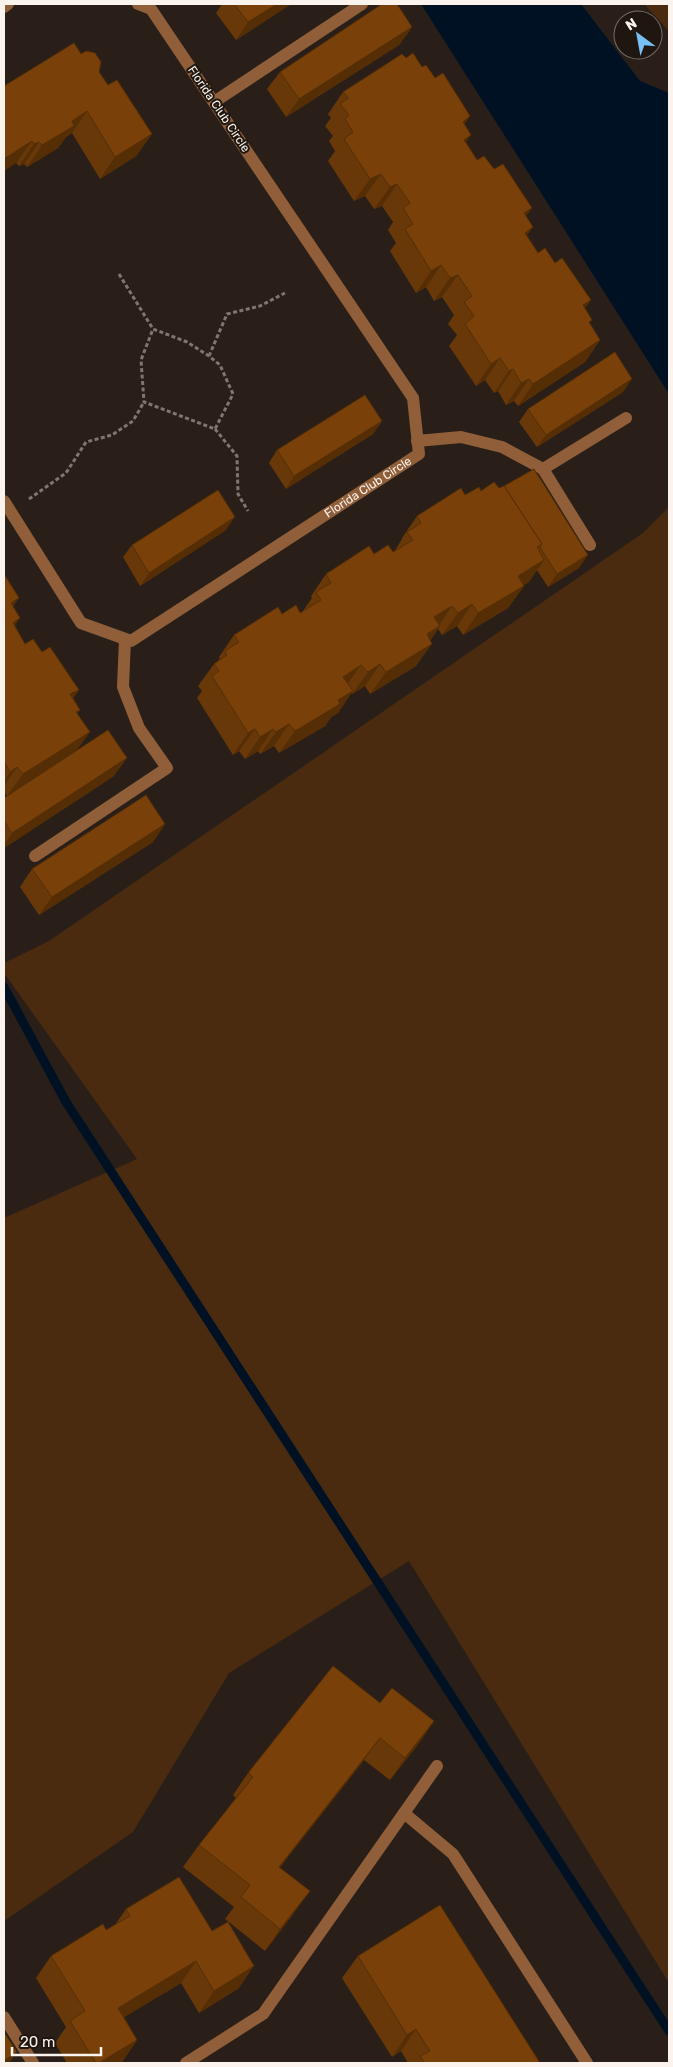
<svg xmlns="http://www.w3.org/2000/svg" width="673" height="2067" viewBox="0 0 673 2067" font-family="Rubik,sans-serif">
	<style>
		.green { fill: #4b2b10 }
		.water { fill: #001124 }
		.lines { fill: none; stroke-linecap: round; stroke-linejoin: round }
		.stream { stroke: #001124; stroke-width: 9 }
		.path { stroke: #7f7670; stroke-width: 3; stroke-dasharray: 4 2.5; stroke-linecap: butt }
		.lane { stroke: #905f39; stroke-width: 12 }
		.street { stroke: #905f39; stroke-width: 12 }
		.wall { fill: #683808 }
		.shaded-wall { fill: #552e06 }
		.building { fill: #794109; stroke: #552e06 }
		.labels { text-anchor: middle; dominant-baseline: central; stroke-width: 4; stroke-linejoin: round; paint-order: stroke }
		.street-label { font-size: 12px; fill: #faf3ee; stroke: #1f160f }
	</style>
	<rect width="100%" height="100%" fill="#291f18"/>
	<g class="green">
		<path d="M 644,4 L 669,4 L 669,31 Z"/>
		<path d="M 669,507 L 669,1983 L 409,1561 L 229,1673 L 133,1832 L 4,1921 L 4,1218 L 137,1159 L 4,973 L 4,963 L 49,941 L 643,533 Z"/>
	</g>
	<path class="water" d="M 421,4 L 581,4 L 640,81 L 669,93 L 669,394 Z"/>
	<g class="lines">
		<path class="stream" d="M 4,987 L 66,1102 L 669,2031"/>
		<g class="path">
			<path d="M 119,274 L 153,329 L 187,342 L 209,356 L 220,365 L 233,394 L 215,429 L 144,402 L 141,360 L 153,329"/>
			<path d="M 209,356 L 227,314 L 260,306 L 285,293"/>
			<path d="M 215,429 L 237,456 L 238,494 L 248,511"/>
			<path d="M 29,499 L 66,473 L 86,442 L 112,435 L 133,421 L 144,402"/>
		</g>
		<g class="lane">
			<path d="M 214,102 L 362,4"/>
			<path d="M 417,441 L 461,437 L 502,447 L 543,469 L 590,545"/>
			<path d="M 543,469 L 626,418"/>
			<path d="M 35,856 L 167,768 L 139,728 L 123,687 L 125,639"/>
			<path d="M 404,1813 L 453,1854 L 587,2063"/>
			<path d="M 4,2017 L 33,2063"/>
			<path d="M 186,2063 L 263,2014 L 437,1766"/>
		</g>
		<g class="street">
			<path d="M 4,7 L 8,4"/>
			<path id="s1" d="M 4,501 L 81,623 L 131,641 L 419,454 L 413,398 L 151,9 L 138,4"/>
		</g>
	</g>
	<g class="wall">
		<path d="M 222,4 L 291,4 L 236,40 L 216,13 Z"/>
		<path d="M 412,27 L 399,45 L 286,117 L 267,89 L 280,72 Z"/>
		<path d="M 81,54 L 99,72 L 108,85 L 152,134 L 136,156 L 100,179 L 72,133 L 66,137 L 58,148 L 27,167 L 24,164 L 19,166 L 16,163 Z"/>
		<path d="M 406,58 L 422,67 L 464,124 L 466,142 L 477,160 L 526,217 L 527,236 L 538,253 L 585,308 L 589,323 L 600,340 L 585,362 L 518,406 L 514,401 L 506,405 L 498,391 L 494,393 L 485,380 L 476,386 L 449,346 L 457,335 L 448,324 L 454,315 L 442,297 L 434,301 L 426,287 L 416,293 L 390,251 L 396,243 L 388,230 L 393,222 L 382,206 L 374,209 L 365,196 L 354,201 L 328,161 L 335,151 L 329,141 L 333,136 L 325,126 L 331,118 L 328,114 L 343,92 Z"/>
		<path d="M 623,392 L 537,447 L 519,422 L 528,409 Z"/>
		<path d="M 382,421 L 373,434 L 286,489 L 269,463 L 277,450 Z"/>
		<path d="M 499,488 L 579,568 L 548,587 L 537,570 L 529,582 L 523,585 L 524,586 L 508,608 L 463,635 L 457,626 L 442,635 L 438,629 L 430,641 L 416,666 L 370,694 L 365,686 L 352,694 L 351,693 L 338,713 L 331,717 L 325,726 L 279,753 L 274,746 L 260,754 L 258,751 L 245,759 L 239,751 L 233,755 L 197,698 L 202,691 L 198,686 L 214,664 L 217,662 L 220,658 L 219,657 L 234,635 L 282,614 L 300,613 L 303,611 L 312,598 L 311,596 L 326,574 L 374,554 L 394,552 L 402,539 L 402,538 L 417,516 L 465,495 L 481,491 Z"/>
		<path d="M 226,530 L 140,586 L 123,557 L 132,545 Z"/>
		<path d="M 4,574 L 13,606 L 15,626 L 25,644 L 42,652 L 79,690 L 73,698 L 80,710 L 77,713 L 76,752 L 114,776 L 4,848 L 4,798 L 7,796 L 4,792 Z"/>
		<path d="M 165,824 L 153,842 L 39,915 L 20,887 L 32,869 Z"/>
		<path d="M 380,1703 L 434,1721 L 419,1743 L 390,1780 L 364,1760 L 280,1867 L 294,1913 L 265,1951 L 225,1919 L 234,1907 L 183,1867 L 199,1845 L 236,1798 L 233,1795 L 248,1773 Z"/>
		<path d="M 126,1909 L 239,1988 L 199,2013 L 181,1983 L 124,2017 L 137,2040 L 122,2062 L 120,2063 L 67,2063 L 55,2043 L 66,2027 L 36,1978 L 51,1956 L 106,1930 L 115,1925 Z"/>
		<path d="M 358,1956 L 540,2063 L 408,2063 L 401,2051 L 392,2057 L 342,1978 Z"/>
	</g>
	<g class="shaded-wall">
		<path d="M 277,4 L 291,4 L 236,40 L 248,22 Z"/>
		<path d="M 412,27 L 399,45 L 286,117 L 299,99 Z"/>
		<path d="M 87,111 L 72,133 L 66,137 L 58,148 L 27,167 L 42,145 L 72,121 Z"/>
		<path d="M 470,116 L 455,138 L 463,122 Z"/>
		<path d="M 152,134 L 136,156 L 100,179 L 115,157 Z"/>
		<path d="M 471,135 L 455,157 L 464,140 Z"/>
		<path d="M 32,141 L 16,163 L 4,171 L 4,159 Z"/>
		<path d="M 39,142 L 24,164 L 19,166 L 34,144 Z"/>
		<path d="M 381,174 L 365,196 L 354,201 L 370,179 Z"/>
		<path d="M 397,184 L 382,206 L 374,209 L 390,187 Z"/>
		<path d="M 532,208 L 516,230 L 524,213 Z"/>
		<path d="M 533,227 L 517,249 L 525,233 Z"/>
		<path d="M 441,265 L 426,287 L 416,293 L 431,271 Z"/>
		<path d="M 458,275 L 442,297 L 434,301 L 450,278 Z"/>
		<path d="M 591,300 L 575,322 L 583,305 Z"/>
		<path d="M 600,340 L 585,362 L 518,406 L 533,384 Z"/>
		<path d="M 500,358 L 485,380 L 476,386 L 491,364 Z"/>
		<path d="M 513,369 L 498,391 L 494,393 L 509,371 Z"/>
		<path d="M 529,379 L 514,401 L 506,405 L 521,383 Z"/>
		<path d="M 632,379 L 623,392 L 537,447 L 546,435 Z"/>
		<path d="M 382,421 L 373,434 L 286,489 L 294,476 Z"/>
		<path d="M 235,517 L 226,530 L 140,586 L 149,573 Z"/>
		<path d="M 588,555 L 579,568 L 548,587 L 557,574 Z"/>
		<path d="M 544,560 L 529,582 L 502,598 L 518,576 Z"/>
		<path d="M 524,586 L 508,608 L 463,635 L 478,613 Z"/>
		<path d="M 19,598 L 4,619 L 11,603 Z"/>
		<path d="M 472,604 L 457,626 L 442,635 L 458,613 Z"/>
		<path d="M 452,606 L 437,628 L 434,617 Z"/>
		<path d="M 20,618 L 5,640 L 13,623 Z"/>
		<path d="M 440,626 L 425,648 L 432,644 L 416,666 L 370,694 L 386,672 L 427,634 Z"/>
		<path d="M 380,664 L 365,686 L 352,694 L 368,672 Z"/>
		<path d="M 361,665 L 345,687 L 343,677 Z"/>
		<path d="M 79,690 L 63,712 L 70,694 Z"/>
		<path d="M 353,691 L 338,713 L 331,717 L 325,726 L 279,753 L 295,731 L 338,700 Z"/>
		<path d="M 289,724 L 274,746 L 260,754 L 276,732 Z"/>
		<path d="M 255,729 L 239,751 L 233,755 L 248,733 Z"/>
		<path d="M 273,729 L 258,751 L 245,759 L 260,737 Z"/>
		<path d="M 90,732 L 74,754 L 7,796 L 23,774 Z"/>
		<path d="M 127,758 L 114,776 L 4,848 L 4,845 L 12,833 Z"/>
		<path d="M 17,767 L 4,786 L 4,781 L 10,772 Z"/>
		<path d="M 165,824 L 153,842 L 39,915 L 52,897 Z"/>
		<path d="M 434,1721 L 419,1743 L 390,1780 L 405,1758 Z"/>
		<path d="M 380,1738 L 364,1760 L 263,1889 L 279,1867 Z"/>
		<path d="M 310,1891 L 294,1913 L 265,1951 L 280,1929 Z"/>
		<path d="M 196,1961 L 181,1983 L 103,2030 L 118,2008 Z"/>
		<path d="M 254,1966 L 239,1988 L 199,2013 L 214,1991 Z"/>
		<path d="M 416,2029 L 401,2051 L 392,2057 L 407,2035 Z"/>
		<path d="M 137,2040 L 122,2062 L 120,2063 L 99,2063 Z"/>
		<path d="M 17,2052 L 9,2063 L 4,2063 L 4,2061 Z"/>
	</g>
	<g class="building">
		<path d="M 234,4 L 277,4 L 248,22 Z"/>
		<path d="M 382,4 L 397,4 L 412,27 L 299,99 L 280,72 Z"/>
		<path d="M 74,43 L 81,54 L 86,51 L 95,53 L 101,62 L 99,72 L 108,85 L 117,80 L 152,134 L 115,157 L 87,111 L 72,121 L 74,126 L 42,145 L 39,142 L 34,144 L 32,141 L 4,159 L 4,86 Z"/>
		<path d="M 413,53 L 422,67 L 426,65 L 435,78 L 443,73 L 470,116 L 463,122 L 471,135 L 464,140 L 477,160 L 484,156 L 494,169 L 503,164 L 532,208 L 524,213 L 533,227 L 525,233 L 538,253 L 545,248 L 555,263 L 562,258 L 591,300 L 583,305 L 592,320 L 589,322 L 600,340 L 533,384 L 529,379 L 521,383 L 513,369 L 509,371 L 500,358 L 491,364 L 465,324 L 474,316 L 464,302 L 472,296 L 458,275 L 450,278 L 441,265 L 431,271 L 405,229 L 413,224 L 403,208 L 410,203 L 397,184 L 390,187 L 381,174 L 370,179 L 344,139 L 353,132 L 345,119 L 349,115 L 340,104 L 348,98 L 343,92 L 402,54 L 406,58 Z"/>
		<path d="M 615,352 L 632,379 L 546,435 L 528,409 Z"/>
		<path d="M 365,395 L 382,421 L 294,476 L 277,450 Z"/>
		<path d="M 534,469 L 588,555 L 557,574 L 540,547 L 542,544 L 504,486 Z"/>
		<path d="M 494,482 L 499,488 L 504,486 L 542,544 L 537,547 L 544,560 L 518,576 L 524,586 L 478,613 L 472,604 L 458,613 L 452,606 L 434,617 L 440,626 L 427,634 L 432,644 L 386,672 L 380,664 L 368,672 L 361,665 L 343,677 L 353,691 L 338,700 L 340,704 L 295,731 L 289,724 L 276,732 L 273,729 L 260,737 L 255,729 L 248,733 L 212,676 L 219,671 L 214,664 L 227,655 L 225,651 L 239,642 L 234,635 L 278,607 L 282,614 L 296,605 L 300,613 L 321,600 L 316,592 L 331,583 L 326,574 L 369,546 L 374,554 L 388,545 L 393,552 L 413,540 L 407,532 L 421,523 L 417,516 L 461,488 L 465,495 L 479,487 L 481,491 Z"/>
		<path d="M 218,490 L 235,517 L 149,573 L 132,545 Z"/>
		<path d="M 4,574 L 19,598 L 11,603 L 20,618 L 13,623 L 25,644 L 33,639 L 42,652 L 50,647 L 79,690 L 70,694 L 80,710 L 76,712 L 90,732 L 23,774 L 17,767 L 10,772 L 4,762 Z"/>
		<path d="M 108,730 L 127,758 L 12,833 L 4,821 L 4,798 Z"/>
		<path d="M 146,795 L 165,824 L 52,897 L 32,869 Z"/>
		<path d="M 333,1666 L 380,1703 L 392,1688 L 434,1721 L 405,1758 L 380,1738 L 279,1867 L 310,1891 L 280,1929 L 241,1897 L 250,1885 L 199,1845 L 253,1777 L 248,1773 Z"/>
		<path d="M 179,1877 L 212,1931 L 228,1922 L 254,1966 L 214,1991 L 196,1961 L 118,2008 L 137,2040 L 99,2063 L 96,2063 L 70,2021 L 85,2011 L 51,1956 L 103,1924 L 106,1930 L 130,1916 L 126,1909 Z"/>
		<path d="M 440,1905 L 540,2063 L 425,2063 L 420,2056 L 430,2051 L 416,2029 L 407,2035 L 358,1956 Z"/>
		<path d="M 4,2032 L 17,2052 L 4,2061 Z"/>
	</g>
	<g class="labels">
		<g class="street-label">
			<text transform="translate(219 109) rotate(56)">Florida Club Circle</text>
			<text stroke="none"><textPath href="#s1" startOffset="480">Florida Club Circle</textPath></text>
		</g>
	</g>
	<rect width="673" height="2067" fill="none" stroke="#faf3ee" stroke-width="10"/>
	<g transform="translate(638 35) rotate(328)"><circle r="24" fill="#1f160f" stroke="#776e68"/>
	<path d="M0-4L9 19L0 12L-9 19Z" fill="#76c0f7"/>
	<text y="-8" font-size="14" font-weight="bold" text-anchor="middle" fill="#faf3ee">N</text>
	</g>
	<path d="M12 2047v8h89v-8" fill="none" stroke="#faf3ee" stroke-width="2.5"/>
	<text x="20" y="2047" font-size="15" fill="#faf3ee" stroke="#1f160f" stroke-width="4" paint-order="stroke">20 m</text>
</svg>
